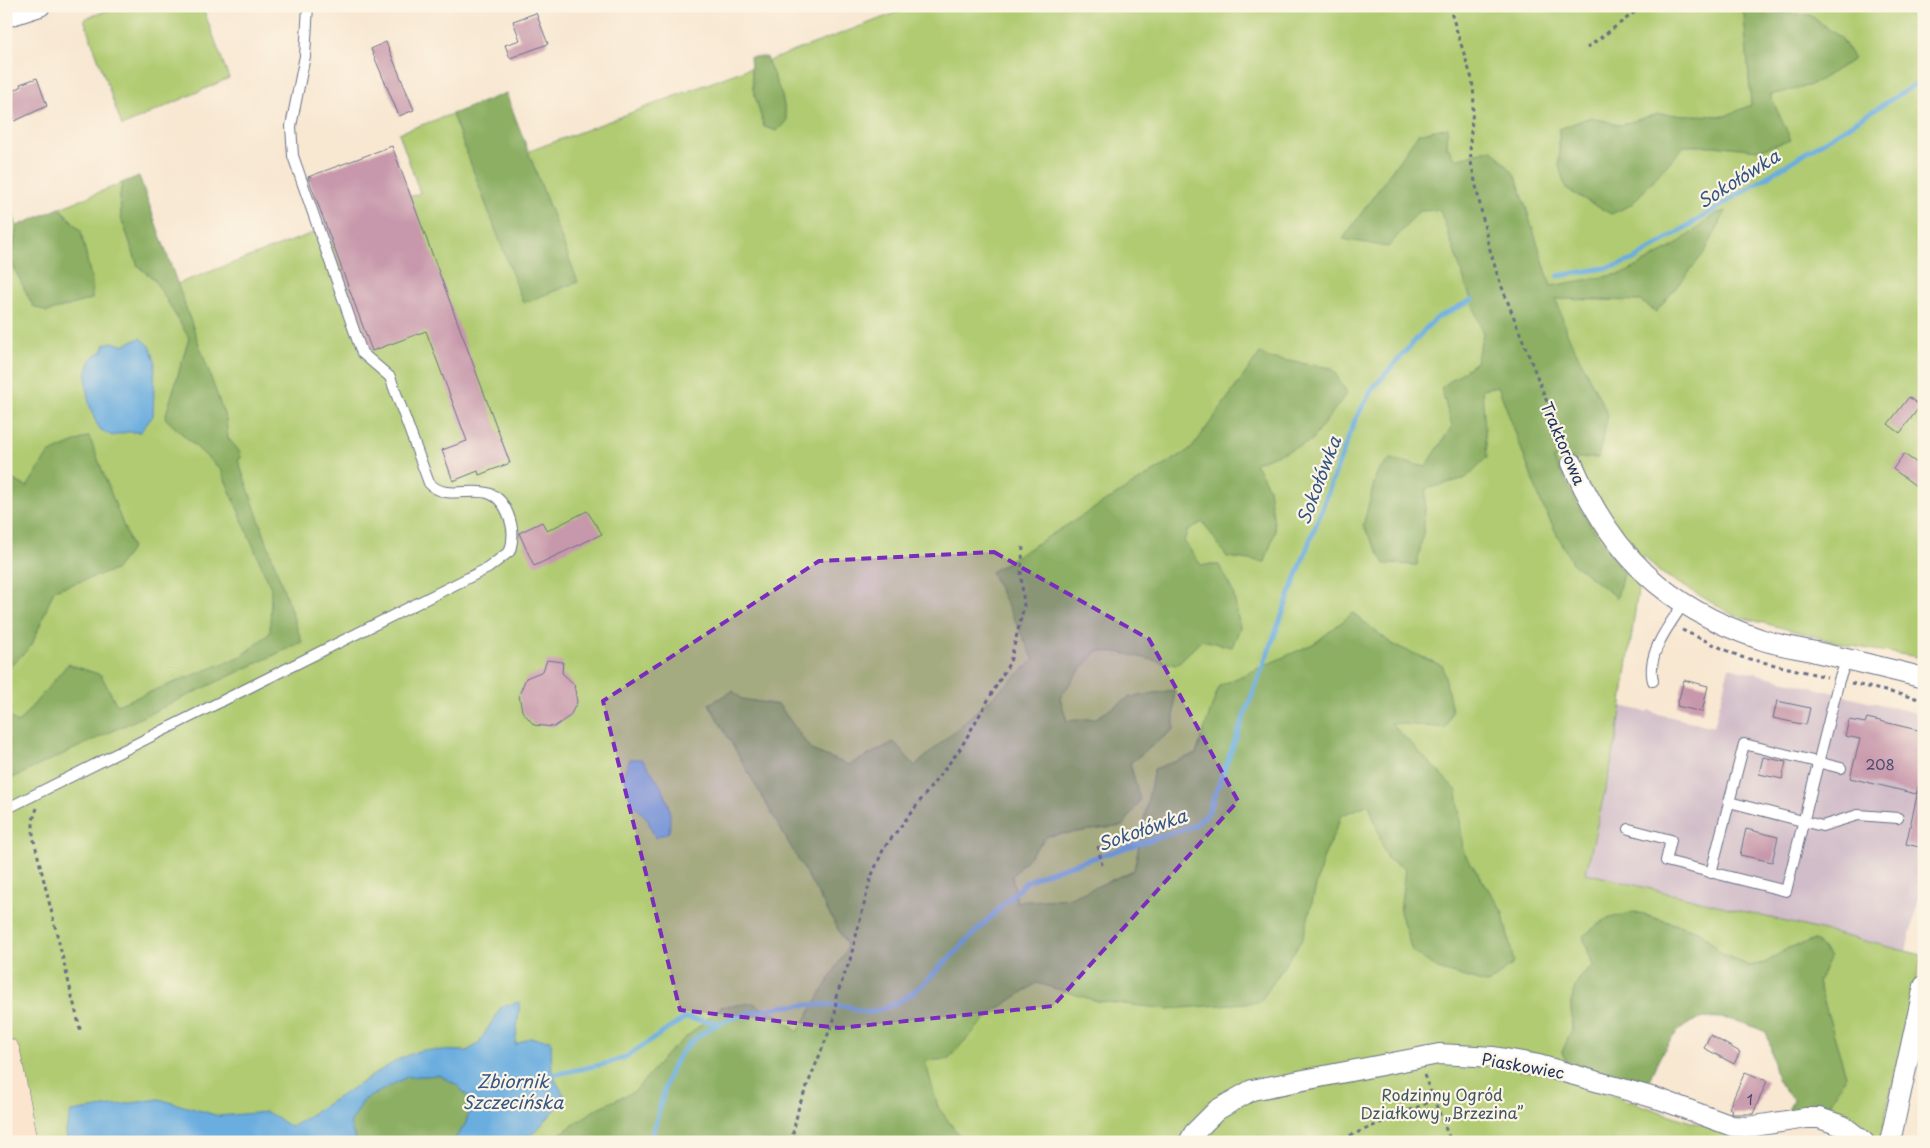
<svg xmlns="http://www.w3.org/2000/svg" width="1930" height="1148" viewBox="0 0 1930 1148" font-family="'Playpen Sans',sans-serif">
	<style>
		.industrial { fill: #d1bdc9 }
		.green { fill: #b0cb71; stroke: #667d68 }
		.forest { fill: #8caf63; stroke: #546f60 }
		.water { fill: #6aaddf; stroke: #426e9e }
		.lines { fill: none; stroke-linecap: round; stroke-linejoin: round }
		.stream { stroke: #6aaddf; stroke-width: 5 }
		.building { fill: #c798ab }
		.lane-casing { stroke: #686f86; stroke-width: 12 }
		.street-casing { stroke: #686f86; stroke-width: 22 }
		.secondary-casing { stroke: #686f86; stroke-width: 29 }
		.path { stroke: #686f86; stroke-width: 3; stroke-dasharray: 4 4; stroke-linecap: butt }
		.lane { stroke: #fff; stroke-width: 10 }
		.street { stroke: #fff; stroke-width: 20 }
		.secondary { stroke: #fbe5cf; stroke-width: 28 }
		.marked { fill: #7b2cbf; fill-opacity: 0.2; stroke: #7b2cbf; stroke-width: 4; stroke-dasharray: 10 6; stroke-linejoin: round }
		.labels { text-anchor: middle; dominant-baseline: central; stroke-width: 4.5; stroke-linejoin: round; paint-order: stroke }
		.number-label { font-size: 14px; fill: #464971 }
		.street-label { font-size: 16px; fill: #1b2f5e; stroke: #fcf5e5 }
		.park-label { font-size: 16px; fill: #405663; stroke: #fcf5e5 }
		.water-label { font-size: 18px; font-style: italic; fill: #335585; stroke: #fcf5e5 }
	</style>
	<rect width="100%" height="100%" fill="#fcf5e5"/>
	<filter id="ink" filterUnits="userSpaceOnUse"><feTurbulence type="fractalNoise" baseFrequency=".02" numOctaves="2"/><feDisplacementMap in="SourceGraphic" scale="10" xChannelSelector="R" yChannelSelector="G"/><feConvolveMatrix kernelMatrix="1 2 1 2 8 2 1 2 1" color-interpolation-filters="sRGB"/></filter>
	<filter id="wash" filterUnits="userSpaceOnUse"><feTurbulence type="fractalNoise" baseFrequency=".0096" numOctaves="4" result="noise"/><feDisplacementMap in="SourceGraphic" scale="20" xChannelSelector="R" yChannelSelector="G"/><feGaussianBlur stdDeviation="1.12" result="paint"/><feColorMatrix in="noise" values="0 0 0 0 0 0 0 0 0 0 0 0 0 0 0 0 0 1.4 0 .05"/><feComposite in="paint" operator="in"/></filter>
	<g filter="url(#wash)">
		<rect width="100%" height="100%" fill="#f8e7d1"/>
		<path class="industrial" d="M 1729,667 L 1924,715 L 1924,877 L 1906,951 L 1586,873 L 1617,738 L 1622,706 L 1646,712 L 1650,710 L 1654,713 L 1714,727 Z"/>
		<g class="green">
			<path d="M 119,6 L 202,6 L 229,78 L 122,126 L 84,19 Z"/>
			<path d="M 914,6 L 1924,6 L 1924,658 L 1851,646 L 1733,615 L 1658,571 L 1643,555 L 1617,738 L 1586,873 L 1922,955 L 1880,1142 L 1870,1140 L 1826,1111 L 1826,1011 L 1818,982 L 1786,950 L 1765,963 L 1749,966 L 1722,954 L 1701,932 L 1636,912 L 1593,966 L 1579,979 L 1571,1002 L 1572,1030 L 1562,1052 L 1567,1063 L 1526,1051 L 1520,1071 L 1546,1073 L 1691,1122 L 1760,1142 L 6,1142 L 6,193 L 17,226 L 11,262 L 81,231 L 60,208 L 122,183 L 120,196 L 121,217 L 138,266 L 154,279 L 161,290 L 420,193 L 399,133 L 452,114 L 474,172 Z"/>
		</g>
		<g class="forest">
			<path d="M 1739,6 L 1776,6 L 1776,12 L 1810,15 L 1842,39 L 1854,59 L 1812,85 L 1770,95 L 1791,140 L 1758,150 L 1722,146 L 1684,146 L 1631,205 L 1611,214 L 1566,189 L 1559,166 L 1559,129 L 1591,117 L 1620,125 L 1657,114 L 1725,116 L 1751,105 L 1744,15 Z"/>
			<path d="M 750,57 L 766,57 L 782,96 L 787,120 L 777,131 L 764,127 L 753,89 Z"/>
			<path d="M 506,93 L 578,282 L 523,303 L 452,114 Z"/>
			<path d="M 1448,127 L 1447,146 L 1455,159 L 1492,149 L 1516,176 L 1551,286 L 1625,273 L 1676,245 L 1715,214 L 1726,211 L 1705,252 L 1656,312 L 1641,301 L 1556,299 L 1568,335 L 1608,415 L 1598,458 L 1553,458 L 1580,509 L 1623,573 L 1617,598 L 1572,563 L 1542,505 L 1498,386 L 1482,389 L 1487,457 L 1466,478 L 1426,489 L 1424,528 L 1417,565 L 1385,564 L 1363,526 L 1377,472 L 1391,459 L 1426,467 L 1452,426 L 1441,388 L 1476,362 L 1483,334 L 1440,210 L 1419,211 L 1388,247 L 1343,239 L 1418,134 Z"/>
			<path d="M 139,176 L 226,420 L 228,438 L 240,452 L 241,458 L 238,460 L 302,642 L 6,781 L 6,714 L 18,723 L 68,664 L 101,675 L 117,705 L 242,656 L 270,633 L 271,588 L 221,470 L 165,418 L 189,338 L 154,279 L 138,266 L 121,217 L 120,196 L 122,183 Z"/>
			<path d="M 60,208 L 81,231 L 92,283 L 92,299 L 47,312 L 33,306 L 11,262 L 17,226 Z"/>
			<path d="M 1260,353 L 1269,358 L 1332,368 L 1347,393 L 1310,442 L 1255,463 L 1269,488 L 1275,531 L 1265,562 L 1227,557 L 1203,522 L 1188,530 L 1184,541 L 1201,565 L 1219,565 L 1233,592 L 1240,628 L 1232,647 L 1202,640 L 1176,665 L 1117,652 L 1098,651 L 1076,675 L 1060,698 L 1067,721 L 1096,718 L 1130,697 L 1174,690 L 1174,729 L 1130,763 L 1140,800 L 1123,826 L 1047,836 L 1012,876 L 1017,902 L 1071,898 L 1134,870 L 1154,769 L 1196,754 L 1219,686 L 1315,643 L 1353,613 L 1392,644 L 1443,666 L 1452,711 L 1446,728 L 1391,723 L 1457,791 L 1463,851 L 1502,910 L 1514,963 L 1488,984 L 1438,969 L 1412,951 L 1400,912 L 1405,868 L 1387,859 L 1369,804 L 1342,815 L 1323,859 L 1303,938 L 1260,1002 L 1168,1009 L 1097,1001 L 1037,983 L 990,1014 L 948,1059 L 925,1061 L 938,1107 L 964,1142 L 543,1142 L 563,1132 L 596,1109 L 635,1091 L 668,1053 L 721,1007 L 753,1003 L 778,1016 L 798,1032 L 847,949 L 846,943 L 709,704 L 733,691 L 742,699 L 779,705 L 811,750 L 849,765 L 894,742 L 915,766 L 1034,660 L 991,572 L 1192,448 Z"/>
			<path d="M 89,436 L 132,548 L 115,570 L 54,590 L 32,645 L 6,671 L 6,476 L 27,487 L 48,454 Z"/>
			<path d="M 1634,912 L 1701,932 L 1722,954 L 1749,966 L 1765,963 L 1788,948 L 1815,940 L 1830,957 L 1818,982 L 1846,1075 L 1826,1111 L 1787,1114 L 1793,1099 C 1767,1076 1777,1060 1766,1032 C 1698,1002 1674,1019 1647,1085 L 1567,1063 L 1562,1052 L 1572,1030 L 1571,1002 L 1575,987 L 1579,979 L 1593,966 L 1583,936 L 1606,919 Z"/>
			<path d="M 438,1075 L 457,1085 L 472,1101 L 466,1123 L 453,1142 L 356,1142 L 349,1124 L 364,1100 L 406,1077 Z"/>
		</g>
		<g class="water">
			<path d="M 141,338 L 150,346 L 155,361 L 153,416 L 140,432 L 127,432 L 112,436 C 109,434 104,432 101,430 C 88,414 75,360 102,352 L 105,344 L 112,342 L 122,345 Z"/>
			<path d="M 630,759 L 642,759 C 660,783 674,801 669,832 L 655,838 L 647,818 L 631,803 L 623,775 Z"/>
			<path d="M 520,1002 L 515,1045 L 529,1038 L 551,1040 L 552,1075 L 566,1098 L 535,1132 L 517,1142 L 453,1142 L 466,1123 L 472,1101 L 457,1085 L 439,1075 L 407,1077 L 364,1100 L 350,1124 L 356,1142 L 67,1142 L 66,1130 L 71,1112 L 159,1099 L 219,1116 L 267,1112 L 291,1127 L 399,1059 L 421,1050 L 467,1051 L 478,1044 L 502,1006 Z"/>
		</g>
		<g class="lines">
			<g class="stream">
				<path d="M 1558,276 L 1616,266 L 1635,259 L 1924,79"/>
				<path d="M 552,1075 L 609,1063 L 624,1058 L 685,1018 L 720,1023"/>
				<path d="M 649,1142 C 662,1115 661,1081 679,1056 C 710,1010 792,1001 843,1006 C 852,1006 859,1013 869,1012 C 886,1010 907,998 920,987 L 1026,882 L 1046,873 L 1194,826 L 1208,813 L 1355,420 L 1373,388 L 1428,326 L 1437,318 L 1472,300"/>
			</g>
		</g>
		<g id="blocks">
			<g class="building">
				<path d="M 536,13 L 548,44 L 510,58 L 505,45 L 520,40 L 513,21 Z"/>
				<path d="M 386,42 L 414,110 L 399,116 L 371,49 Z"/>
				<path d="M 37,78 L 47,106 L 15,121 L 6,93 L 21,87 L 20,84 Z"/>
				<path d="M 392,146 L 510,463 L 479,475 L 478,471 L 453,481 L 442,450 L 467,441 L 426,331 L 372,351 L 308,177 Z"/>
				<path d="M 1909,397 L 1920,406 L 1900,433 L 1888,424 Z"/>
				<path d="M 1904,454 L 1924,468 L 1924,492 L 1893,469 Z"/>
				<path d="M 587,511 L 602,534 L 534,566 L 519,533 L 542,522 L 547,531 Z"/>
				<path d="M 547,660 L 563,662 L 562,673 L 574,684 L 577,702 L 570,716 L 554,727 L 534,725 L 522,711 L 519,695 L 526,678 L 543,671 Z"/>
				<path d="M 1684,680 L 1708,686 L 1702,712 L 1677,706 Z"/>
				<path d="M 1777,701 L 1810,708 L 1806,725 L 1773,718 Z"/>
				<path d="M 1867,718 L 1922,731 L 1924,763 L 1916,794 L 1850,778 L 1860,739 L 1845,736 L 1849,720 L 1865,723 Z"/>
				<path d="M 1763,757 L 1786,762 L 1782,779 L 1759,774 Z"/>
				<path d="M 1918,791 L 1924,791 L 1924,848 L 1906,844 Z"/>
				<path d="M 1746,829 L 1778,837 L 1772,862 L 1740,855 Z"/>
				<path d="M 1710,1035 L 1740,1052 L 1734,1064 L 1704,1048 Z"/>
				<path d="M 1745,1072 L 1767,1081 L 1753,1114 L 1734,1114 L 1730,1113 L 1732,1110 L 1729,1108 Z"/>
			</g>
		</g>
	</g>
	<g filter="url(#ink)">
		<use href="#blocks" fill-opacity="0" stroke="#686f86" stroke-width="1"/>
		<g class="lines">
			<defs>
				<g id="lane">
					<path d="M 1653,681 C 1646,654 1669,625 1684,603"/>
					<path d="M 1729,802 L 1822,826 L 1858,815 L 1898,818"/>
					<path d="M 6,809 L 488,568 L 510,551 C 514,537 513,527 508,514 C 491,471 452,508 429,483 L 390,377 L 362,353 L 293,156 L 291,126 L 305,56 L 308,6"/>
					<path d="M 1629,829 L 1671,840 L 1666,861 L 1786,891 L 1839,680 L 1847,659"/>
					<path d="M 1711,873 L 1744,744 L 1841,768"/>
				</g>
				<g id="street">
					<path d="M 6,17 L 40,6"/>
					<path d="M 1572,463 C 1612,555 1665,607 1760,639 C 1779,646 1800,648 1820,653 C 1855,661 1889,669 1924,678"/>
					<path d="M 1189,1142 L 1194,1133 L 1217,1110 L 1252,1090 L 1439,1054 L 1494,1057 L 1539,1065 L 1662,1100 L 1732,1126 L 1748,1127 L 1806,1118 L 1819,1118 L 1843,1126 L 1864,1142"/>
					<path d="M 1890,1142 L 1924,986"/>
				</g>
				<path id="secondary" d="M 6,1052 L 24,1142"/>
			</defs>
			<use href="#lane" class="lane-casing"/>
			<use href="#street" class="street-casing"/>
			<use href="#secondary" class="secondary-casing"/>
			<g class="path">
				<path d="M 1449,6 L 1472,79 L 1474,97 L 1470,142 L 1471,162 L 1488,243 L 1498,277 L 1565,448"/>
				<path d="M 1587,48 L 1643,6"/>
				<path d="M 1682,630 L 1741,657 L 1827,677"/>
				<path d="M 1851,683 L 1924,700"/>
				<path d="M 37,808 L 33,820 L 33,836 L 81,1033"/>
				<path d="M 1098,846 L 1102,865"/>
				<path d="M 1424,1075 L 1451,1142"/>
				<path d="M 791,1142 L 799,1106 L 835,1017 L 836,997 L 850,960 L 871,877 L 884,848 L 960,749 L 1010,662 L 1024,606 L 1021,575 L 1023,546"/>
				<path d="M 1335,1142 L 1434,1100"/>
			</g>
			<use href="#lane" class="lane"/>
			<use href="#street" class="street"/>
			<use href="#secondary" class="secondary"/>
		</g>
	</g>
	<path class="marked" d="M 994,552 L 1149,639 L 1238,801 L 1053,1006 L 839,1028 L 680,1010 L 603,701 L 819,561 Z"/>
	<g class="labels">
		<g class="number-label">
			<text x="1880" y="764">208</text>
			<text x="1750" y="1099">1</text>
		</g>
		<g class="street-label">
			<text transform="translate(1564 443) rotate(67)">Traktorowa</text>
			<text transform="translate(1523 1065) rotate(10)">Piaskowiec</text>
		</g>
		<g class="park-label">
			<text x="1442" y="1094">Rodzinny Ogród<tspan x="1442" dy="18">Działkowy „Brzezina”</tspan></text>
		</g>
		<g class="water-label">
			<text transform="translate(1738 178) rotate(-32)">Sokołówka</text>
			<text transform="translate(1318 480) rotate(-69)">Sokołówka</text>
			<text transform="translate(1142 829) rotate(-19)">Sokołówka</text>
			<text x="513" y="1080">Zbiornik<tspan x="513" dy="21">Szczecińska</tspan></text>
		</g>
	</g>
	<rect width="1930" height="1148" fill="none" stroke="#fcf5e5" stroke-width="25"/>
</svg>
